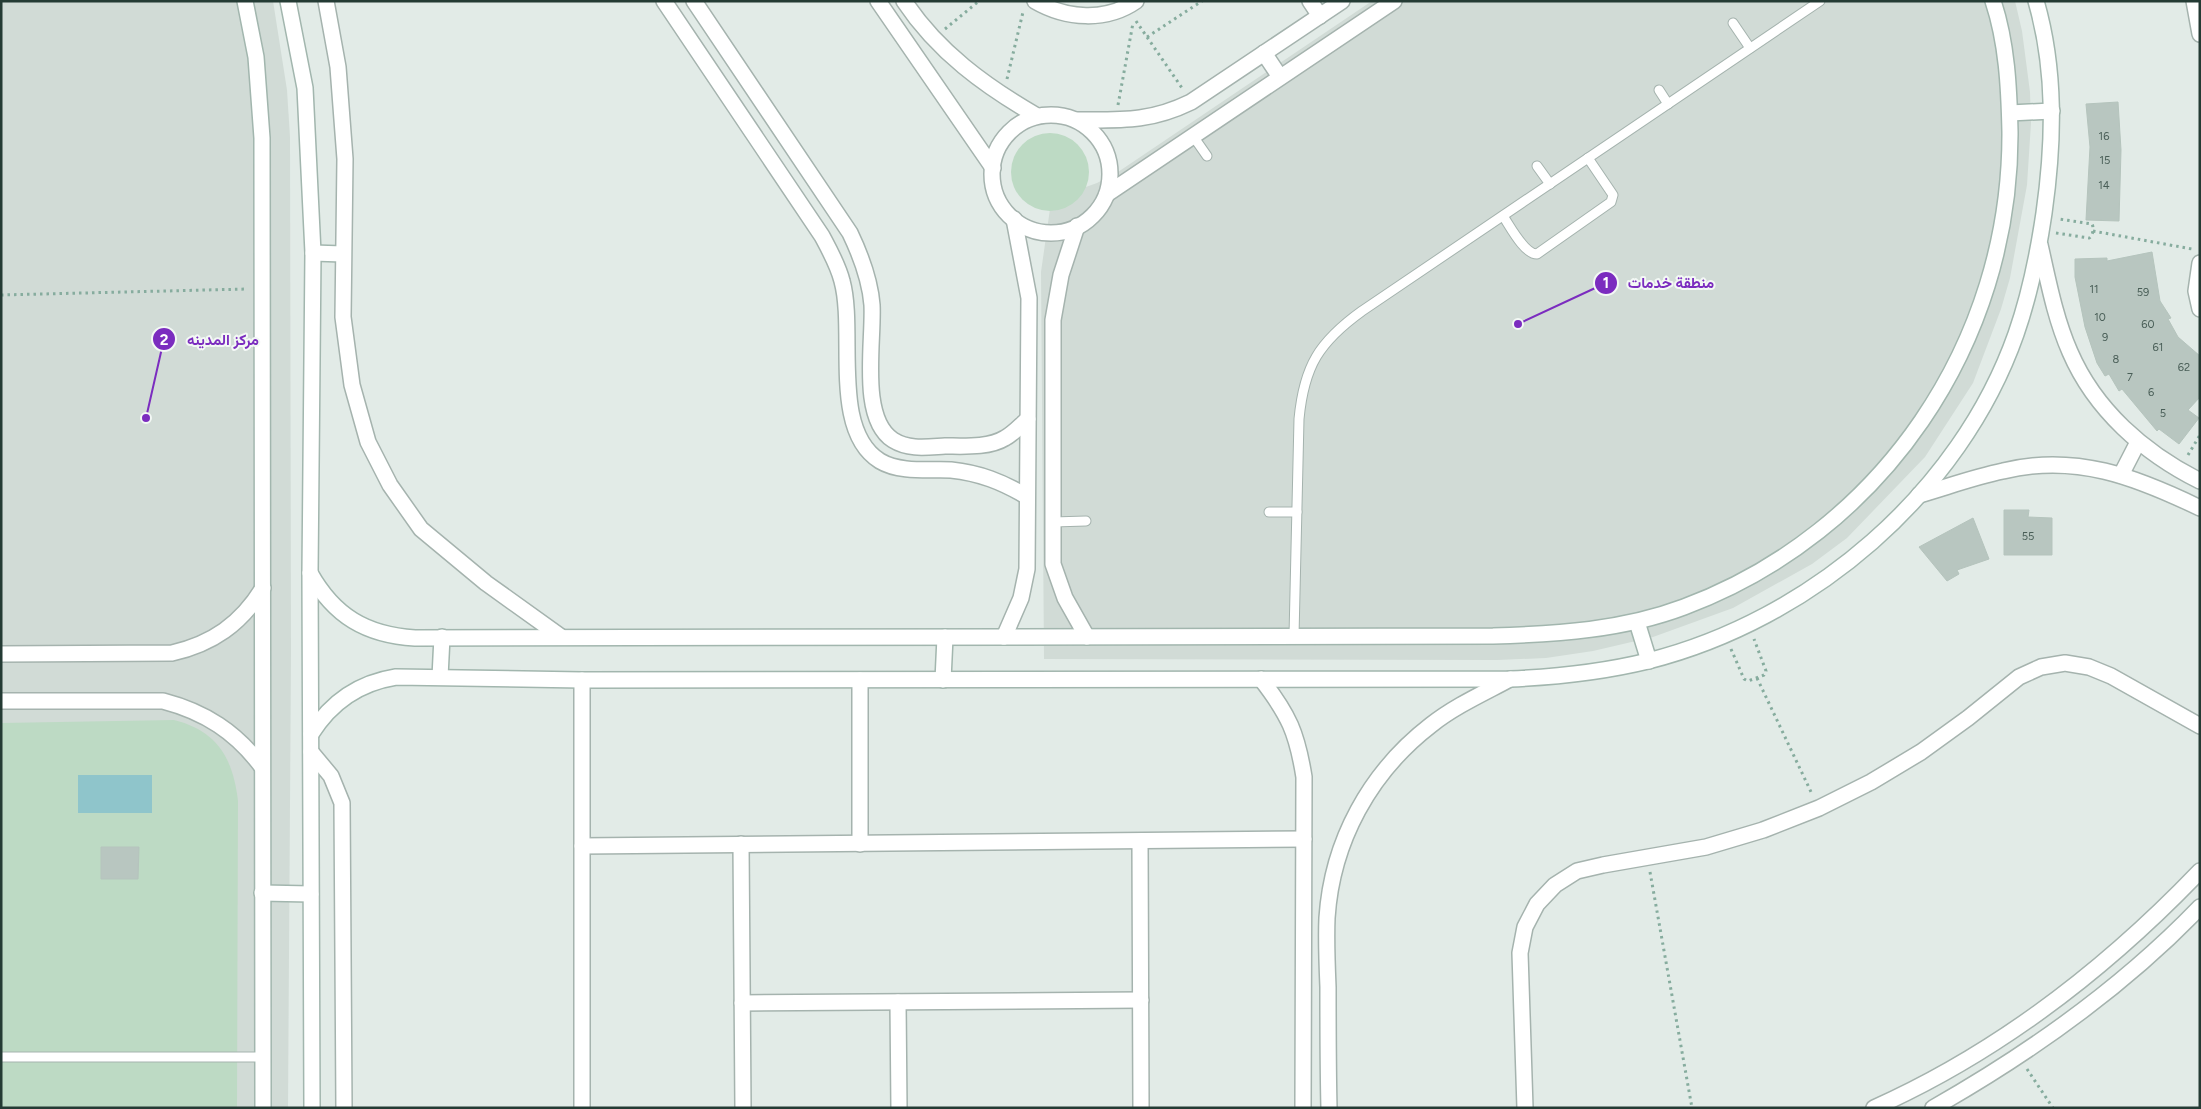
<svg xmlns="http://www.w3.org/2000/svg" width="2201" height="1109" viewBox="0 0 2201 1109" font-family="Figtree,Vazirmatn,sans-serif">
	<style>
		.built { fill: #d1dbd6 }
		.green { fill: #bddac4 }
		.water { fill: #8fc5cb }
		.building { fill: #b8c6c0; stroke: #b5c4bd }
		.lines { fill: none; stroke-linecap: round; stroke-linejoin: round }
		.lane-casing { stroke: #a5b3ae; stroke-width: 11 }
		.street-casing { stroke: #a5b3ae; stroke-width: 18 }
		.secondary-casing { stroke: #a2b6ae; stroke-width: 18 }
		.path { stroke: #86ac9e; stroke-width: 3; stroke-dasharray: 2.5 4; stroke-linecap: butt }
		.lane { stroke: #fff; stroke-width: 9 }
		.street { stroke: #fff; stroke-width: 15 }
		.secondary { stroke: #fff; stroke-width: 15 }
		.labels { text-anchor: middle; dominant-baseline: central; stroke-width: 4; stroke-linejoin: round; paint-order: stroke }
		.number-label { font-size: 11px; fill: #495e57 }
		.leader { fill: none; stroke: #7b2cbf; stroke-width: 2 }
		.callout-dot { fill: #7b2cbf; stroke: #f3f8f5; stroke-width: 2 }
		.mark-label { font-size: 15px; text-anchor: middle; font-weight: bold; fill: #fff }
		.callout-label { font-size: 15px; text-anchor: middle; font-weight: bold; fill: #7b2cbf; stroke: #f3f8f5; stroke-width: 4; stroke-linejoin: round; paint-order: stroke }
	</style>
	<rect width="100%" height="100%" fill="#e2ebe7"/>
	<g class="built">
		<path d="M 1,1 L 273,1 L 287,90 L 290,137 L 291,653 L 288,1108 L 1,1108 Z"/>
		<path d="M 1372,1 L 2015,1 L 2022,31 L 2030,92 L 2031,123 L 2027,185 L 2010,278 L 2001,309 L 1973,383 L 1925,457 L 1847,538 L 1812,564 L 1733,608 L 1653,637 L 1593,651 L 1546,658 L 1497,660 L 1044,659 L 1041,272 L 1053,188 L 1083,188 L 1097,183 L 1118,172 Z"/>
	</g>
	<g class="green">
		<circle cx="1050" cy="172" r="39"/>
		<path d="M 174,720 C 218,731 233,759 238,801 L 237,1108 L 1,1108 L 1,723 Z"/>
	</g>
	<rect class="water" x="78" y="775" width="74" height="38"/>
	<g class="building">
		<path d="M 2118,102 L 2121,150 L 2119,221 L 2086,220 L 2090,147 L 2086,104 Z"/>
		<path d="M 2152,252 L 2160,301 L 2171,318 L 2168,319 L 2178,337 L 2200,356 L 2200,397 L 2188,410 L 2199,418 L 2179,444 L 2159,429 L 2157,431 L 2122,389 L 2119,391 L 2109,374 L 2105,376 L 2097,363 L 2085,327 L 2075,277 L 2075,259 L 2107,258 L 2107,261 Z"/>
		<path d="M 2004,510 L 2029,510 L 2028,517 L 2052,518 L 2052,555 L 2004,555 Z"/>
		<path d="M 1973,518 L 1989,559 L 1957,570 L 1959,574 L 1947,581 L 1919,547 Z"/>
		<path d="M 101,847 L 139,847 L 138,879 L 101,879 Z"/>
	</g>
	<g class="lines">
		<defs>
			<g id="lane">
				<path d="M 1733,23 L 1750,48"/>
				<path d="M 1659,90 L 1668,104"/>
				<path d="M 1193,136 L 1207,156"/>
				<path d="M 1537,166 L 1550,184"/>
				<path d="M 1503,216 C 1510,226 1524,254 1537,254 L 1611,202 L 1613,195 L 1611,192 L 1588,158"/>
				<path d="M 1269,512 L 1297,512"/>
				<path d="M 1053,522 L 1086,521"/>
				<path d="M 1294,636 L 1299,419 C 1304,366 1319,342 1362,311 L 1820,1"/>
				<path d="M 1,1057 L 263,1057"/>
			</g>
			<g id="street">
				<path d="M 326,1 L 338,67 L 345,159 L 343,317 L 352,385 L 368,442 L 390,485 L 421,529 L 486,583 L 560,636"/>
				<path d="M 664,1 L 822,236 C 830,251 838,265 842,281 C 856,332 830,430 880,461 C 900,473 929,469 951,470 C 980,473 1002,482 1026,496"/>
				<path d="M 694,1 L 850,233 C 861,256 870,279 872,305 C 874,341 859,418 893,440 C 909,450 927,447 945,446 C 963,446 989,448 1005,438 C 1013,434 1021,425 1028,419"/>
				<path d="M 878,1 L 993,168"/>
				<path d="M 904,1 C 938,52 985,86 1037,116"/>
				<path d="M 1035,1 C 1066,19 1106,22 1136,1"/>
				<path d="M 1310,1 L 1320,16"/>
				<path d="M 2194,1 L 2200,34"/>
				<path d="M 1264,53 L 1280,77"/>
				<circle cx="1051" cy="174" r="59"/>
				<path d="M 1077,120 C 1122,120 1150,122 1191,102 L 1342,1"/>
				<path d="M 1107,194 L 1394,1"/>
				<path d="M 1077,226 L 1061,275 L 1053,320 L 1053,564 L 1065,598 L 1087,637"/>
				<path d="M 2040,245 C 2048,280 2055,318 2070,352 C 2095,410 2144,453 2200,481"/>
				<path d="M 2200,263 L 2196,291 L 2200,309"/>
				<path d="M 2121,475 L 2138,442"/>
				<path d="M 1919,495 C 1947,487 1974,477 2003,471 C 2075,453 2136,477 2200,508"/>
				<path d="M 1004,637 L 1021,598 L 1027,569 L 1029,298 L 1014,219"/>
				<path d="M 1,654 L 172,653 C 212,644 241,624 263,588"/>
				<path d="M 1261,679 C 1289,715 1297,733 1304,777 L 1303,1108"/>
				<path d="M 860,680 L 860,844"/>
				<path d="M 1,701 L 163,701 C 205,712 236,732 262,767"/>
				<path d="M 311,752 L 331,776 L 342,803 L 344,1108"/>
				<path d="M 1140,841 L 1141,1108"/>
				<path d="M 741,844 L 743,1108"/>
				<path d="M 582,846 L 1304,839"/>
				<path d="M 898,1002 L 899,1108"/>
				<path d="M 742,1003 L 1141,1000"/>
				<path d="M 582,1108 L 582,680"/>
				<path d="M 1329,1108 C 1328,1067 1328,1027 1328,987 C 1327,964 1326,941 1327,918 C 1332,841 1370,772 1431,725 C 1455,706 1484,693 1510,679"/>
				<path d="M 1525,1108 L 1520,953 L 1525,927 L 1537,904 L 1555,885 L 1577,871 L 1603,865 L 1706,847 L 1763,830 L 1819,808 L 1871,782 L 1921,752 L 1968,718 L 2019,677 L 2041,667 L 2065,663 L 2089,667 L 2111,676 L 2200,726"/>
				<path d="M 1874,1108 C 1997,1053 2107,968 2200,871"/>
				<path d="M 1933,1108 C 2030,1053 2122,988 2200,907"/>
			</g>
			<g id="secondary">
				<path d="M 245,1 L 256,57 L 262,138 L 263,1108"/>
				<path d="M 288,1 L 305,88 L 313,253 L 310,573 L 312,1108"/>
				<path d="M 2010,113 L 2052,111"/>
				<path d="M 313,253 L 343,254"/>
				<path d="M 310,573 C 334,616 366,635 415,638 L 1493,636 C 1558,634 1623,630 1684,607 C 1882,533 2011,343 2010,132 C 2009,88 2007,43 1993,1"/>
				<path d="M 1637,622 L 1649,661"/>
				<path d="M 440,677 L 442,637"/>
				<path d="M 943,680 L 945,637"/>
				<path d="M 311,734 C 331,702 358,683 396,677 L 582,680 L 1510,679 C 1556,677 1603,672 1648,661 C 1811,620 1960,493 2016,334 C 2030,294 2038,254 2044,213 C 2054,142 2056,70 2036,1"/>
				<path d="M 262,893 L 311,894"/>
			</g>
		</defs>
		<use href="#lane" class="lane-casing"/>
		<use href="#street" class="street-casing"/>
		<use href="#secondary" class="secondary-casing"/>
		<g class="path">
			<path d="M 1136,21 L 1182,88"/>
			<path d="M 945,29 L 979,1"/>
			<path d="M 1147,37 L 1202,1"/>
			<path d="M 1007,79 L 1023,12"/>
			<path d="M 1118,105 L 1133,23"/>
			<path d="M 2093,231 L 2192,249"/>
			<path d="M 2056,233 L 2089,238 C 2093,237 2094,227 2092,224 L 2059,219"/>
			<path d="M 1,295 L 247,289"/>
			<path d="M 2188,455 L 2200,435"/>
			<path d="M 1731,649 L 1744,679 L 1748,681 L 1764,675 L 1766,671 L 1754,639"/>
			<path d="M 1757,678 L 1812,794"/>
			<path d="M 1650,872 L 1692,1108"/>
			<path d="M 2027,1069 L 2053,1108"/>
		</g>
		<use href="#lane" class="lane"/>
		<use href="#street" class="street"/>
		<use href="#secondary" class="secondary"/>
	</g>
	<g class="labels">
		<g class="number-label">
			<text x="2104" y="136">16</text>
			<text x="2105" y="160">15</text>
			<text x="2104" y="185">14</text>
			<text x="2094" y="289">11</text>
			<text x="2143" y="292">59</text>
			<text x="2100" y="317">10</text>
			<text x="2148" y="324">60</text>
			<text x="2105" y="337">9</text>
			<text x="2158" y="347">61</text>
			<text x="2116" y="359">8</text>
			<text x="2184" y="367">62</text>
			<text x="2130" y="377">7</text>
			<text x="2151" y="392">6</text>
			<text x="2163" y="413">5</text>
			<text x="2028" y="536">55</text>
		</g>
	</g>
	<path class="leader" d="M1518 324L1606 283M146 418L164 339"/>
	<g class="callout-dot">
		<circle cx="1518" cy="324" r="5"/>
		<circle cx="146" cy="418" r="5"/>
		<circle cx="1606" cy="283" r="12"/>
		<circle cx="164" cy="339" r="12"/>
	</g>
	<g class="mark-label">
		<text x="1606" y="288">1</text>
		<text x="164" y="345">2</text>
	</g>
	<g class="callout-label">
		<text x="1671" y="288">منطقة خدمات</text>
		<text x="223" y="345">مركز المدينه</text>
	</g>
	<rect width="2201" height="1109" fill="none" stroke="#243b34" stroke-width="5"/>
</svg>
